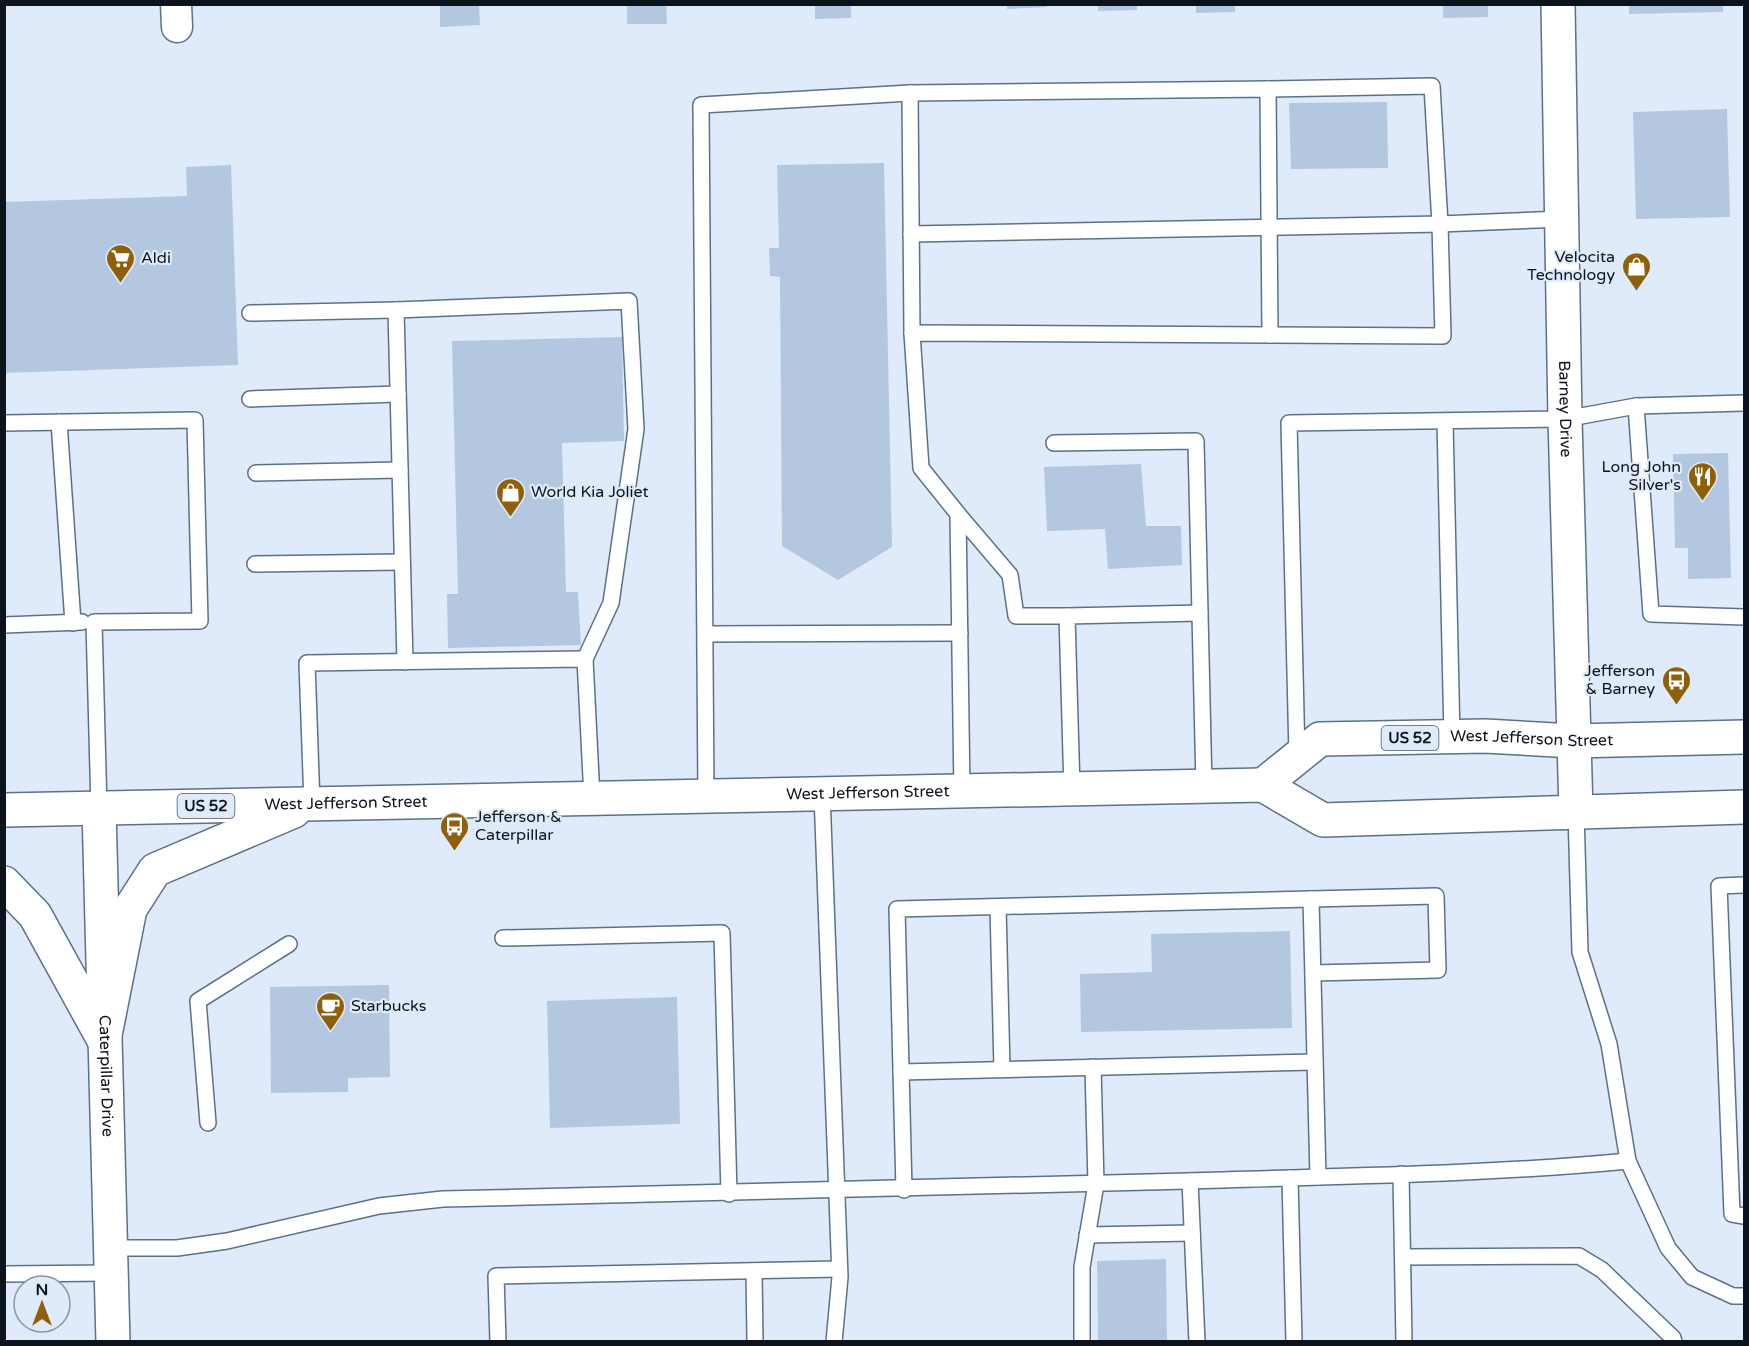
<svg xmlns="http://www.w3.org/2000/svg" width="1749" height="1346" viewBox="0 0 1749 1346" font-family="'Varela Round',sans-serif">
	<style>
		.building { fill: #b3c7e1 }
		.lines { fill: none; stroke-linecap: round; stroke-linejoin: round }
		.service-casing { stroke: #5e7087; stroke-width: 18 }
		.minor-casing { stroke: #5e7087; stroke-width: 33 }
		.tertiary-casing { stroke: #5e7087; stroke-width: 36 }
		.primary-casing { stroke: #5e7087; stroke-width: 36 }
		.service { stroke: #fff; stroke-width: 15 }
		.minor { stroke: #fff; stroke-width: 30 }
		.tertiary { stroke: #fff; stroke-width: 33 }
		.primary { stroke: #fff; stroke-width: 33 }
		.labels { text-anchor: middle; dominant-baseline: central; stroke-width: 4.5; stroke-linejoin: round; paint-order: stroke }
		.shield { fill: #dfebfb; stroke: #4b545f; stroke-width: 1.5 }
		.shield-label { font-size: 15px; font-weight: bold; fill: #0c131c }
		.poi-label { font-size: 16px; fill: #0c131c; stroke: #dfebfb; text-anchor: start }
		.street-label { font-size: 16px; fill: #0c131c; stroke: #dfebfb }
	</style>
	<rect width="100%" height="100%" fill="#dfebfb"/>
	<g class="building">
		<path d="M 440,4 L 479,4 L 480,25 L 440,27 Z"/>
		<path d="M 627,4 L 666,4 L 667,24 L 627,24 Z"/>
		<path d="M 815,4 L 851,4 L 851,18 L 815,19 Z"/>
		<path d="M 1007,4 L 1047,4 L 1047,7 L 1007,9 Z"/>
		<path d="M 1098,4 L 1137,4 L 1137,10 L 1098,11 Z"/>
		<path d="M 1196,4 L 1235,4 L 1235,12 L 1196,13 Z"/>
		<path d="M 1443,4 L 1488,4 L 1488,17 L 1443,18 Z"/>
		<path d="M 1629,4 L 1723,4 L 1723,12 L 1629,14 Z"/>
		<path d="M 1387,102 L 1388,168 L 1291,169 L 1289,103 Z"/>
		<path d="M 1727,109 L 1730,217 L 1636,219 L 1633,112 Z"/>
		<path d="M 884,163 L 892,547 L 838,580 L 782,546 L 780,277 L 770,276 L 769,248 L 779,248 L 777,165 Z"/>
		<path d="M 231,165 L 238,365 L 4,373 L 4,202 L 187,196 L 186,167 Z"/>
		<path d="M 622,337 L 624,441 L 562,443 L 566,592 L 578,592 L 581,645 L 448,648 L 447,594 L 458,594 L 452,341 Z"/>
		<path d="M 1728,453 L 1731,578 L 1688,579 L 1688,548 L 1675,548 L 1673,454 Z"/>
		<path d="M 1141,464 L 1146,526 L 1181,526 L 1182,565 L 1108,569 L 1105,529 L 1047,531 L 1044,467 Z"/>
		<path d="M 1290,931 L 1292,1028 L 1081,1032 L 1080,974 L 1152,972 L 1151,934 Z"/>
		<path d="M 389,985 L 390,1077 L 348,1078 L 348,1092 L 271,1093 L 270,987 Z"/>
		<path d="M 677,997 L 680,1124 L 550,1128 L 547,1001 Z"/>
		<path d="M 1166,1259 L 1167,1342 L 1098,1342 L 1097,1261 Z"/>
	</g>
	<g class="lines">
		<defs>
			<g id="service">
				<path d="M 911,234 L 1440,224 L 1432,86 L 1268,89"/>
				<path d="M 250,313 L 396,310"/>
				<path d="M 912,333 L 910,93 L 1268,89 L 1270,335"/>
				<path d="M 250,399 L 398,394"/>
				<path d="M 1636,406 L 1651,614 L 1744,617"/>
				<path d="M 1445,421 L 1452,738"/>
				<path d="M 59,422 L 73,623"/>
				<path d="M 4,423 L 195,420 L 200,621 L 94,622 L 99,809"/>
				<path d="M 1054,443 L 1196,441 L 1204,786"/>
				<path d="M 256,473 L 400,470"/>
				<path d="M 958,514 L 1010,575 L 1016,616 L 1067,616"/>
				<path d="M 255,564 L 402,562"/>
				<path d="M 4,625 L 82,622"/>
				<path d="M 706,634 L 960,633"/>
				<path d="M 405,662 L 396,310 L 629,301 L 636,429 L 611,603 L 585,659"/>
				<path d="M 1297,755 L 1289,423 L 1565,419 L 1636,406 L 1744,403"/>
				<path d="M 1072,790 L 1067,616 L 1200,613"/>
				<path d="M 962,792 L 958,514 L 921,468 L 912,333 L 1443,336 L 1440,224 L 1562,219"/>
				<path d="M 822,794 L 840,1277 L 834,1342"/>
				<path d="M 706,796 L 701,105 L 910,93"/>
				<path d="M 312,804 L 307,663 L 585,659 L 592,798"/>
				<path d="M 1576,812 L 1580,952 L 1609,1044 L 1628,1161 L 1668,1248 L 1692,1277 L 1733,1296 L 1744,1296"/>
				<path d="M 1744,885 L 1719,886 L 1732,1214 L 1744,1216"/>
				<path d="M 1311,899 L 1436,896 L 1438,970 L 1313,973"/>
				<path d="M 998,907 L 1002,1069"/>
				<path d="M 503,938 L 722,933 L 729,1194"/>
				<path d="M 901,1072 L 1315,1062"/>
				<path d="M 208,1123 L 198,1001 L 289,944"/>
				<path d="M 1401,1174 L 1404,1342"/>
				<path d="M 1290,1178 L 1294,1342"/>
				<path d="M 1190,1181 L 1197,1342"/>
				<path d="M 904,1190 L 897,909 L 1311,899 L 1318,1177"/>
				<path d="M 1087,1235 L 1192,1233"/>
				<path d="M 110,1248 L 177,1248 L 227,1241 L 379,1206 L 443,1199 C 691,1195 939,1189 1188,1181 C 1334,1176 1482,1175 1628,1161"/>
				<path d="M 1403,1257 L 1579,1256 L 1602,1270 L 1673,1338 L 1674,1342"/>
				<path d="M 754,1271 L 755,1342"/>
				<path d="M 4,1274 L 111,1273"/>
				<path d="M 498,1342 L 496,1276 L 839,1269"/>
				<path d="M 1082,1342 L 1082,1267 L 1096,1184 L 1093,1067"/>
			</g>
			<path id="minor" d="M 176,4 L 177,27"/>
			<g id="tertiary">
				<path id="s1" d="M 1558,4 L 1565,419 L 1576,812"/>
				<path id="s2" d="M 99,809 L 113,1342"/>
			</g>
			<g id="primary">
				<path id="s3" d="M 1263,785 L 1320,739 L 1485,736 L 1573,741 L 1744,737"/>
				<path id="s4" d="M 4,810 L 1263,785 L 1323,820 L 1744,807"/>
				<path d="M 4,883 L 35,915 L 104,1040"/>
				<path d="M 104,1040 L 130,909 L 155,870 L 294,811"/>
			</g>
		</defs>
		<use href="#service" class="service-casing"/>
		<use href="#minor" class="minor-casing"/>
		<use href="#tertiary" class="tertiary-casing"/>
		<use href="#primary" class="primary-casing"/>
		<use href="#service" class="service"/>
		<use href="#minor" class="minor"/>
		<use href="#tertiary" class="tertiary"/>
		<use href="#primary" class="primary"/>
	</g>
	<defs>
		<symbol id="supermarket-pin" viewBox="-11 -11 22 30"><path d="M0 17L-7.5 6A9.5 9.5 0 1 1 7.5 6Z" fill="#8f5f0a" stroke="#dfebfb"/><path d="M-6-5.5h2.5l.6 2H6L4.5 2H-2.5L-4.4-4H-6ZM-1.5 3.2a1.3 1.3 0 1 0 .1 0ZM3 3.2a1.3 1.3 0 1 0 .1 0Z" fill="#fff"/></symbol>
		<symbol id="shop-pin" viewBox="-11 -11 22 30"><path d="M0 17L-7.5 6A9.5 9.5 0 1 1 7.5 6Z" fill="#8f5f0a" stroke="#dfebfb"/><path d="M-5-2.5h2.3a2.7 3.5 0 0 1 5.4 0H5L5.5 6h-11ZM-1.5-2.5h3a1.5 2.3 0 0 0-3 0Z" fill="#fff"/></symbol>
		<symbol id="restaurant-pin" viewBox="-11 -11 22 30"><path d="M0 17L-7.5 6A9.5 9.5 0 1 1 7.5 6Z" fill="#8f5f0a" stroke="#dfebfb"/><path d="M-5-6h1v4h1v-4h1v4h1v-4h1v5L-1.5 .5V6h-2V.5L-5-1ZM5-6V6H3V1.5H1.5Q1.5-4 5-6Z" fill="#fff"/></symbol>
		<symbol id="bus-pin" viewBox="-11 -11 22 30"><path d="M0 17L-7.5 6A9.5 9.5 0 1 1 7.5 6Z" fill="#8f5f0a" stroke="#dfebfb"/><path d="M-5-6H5V4H4V6H2V4H-2V6H-4V4H-5ZM-3.5-4V0h7V-4ZM-3.5 1.2v1.5H-2V1.2ZM2 1.2v1.5H3.5V1.2Z" fill="#fff"/></symbol>
		<symbol id="cafe-pin" viewBox="-11 -11 22 30"><path d="M0 17L-7.5 6A9.5 9.5 0 1 1 7.5 6Z" fill="#8f5f0a" stroke="#dfebfb"/><path d="M-5.5-4.5H6V0H3Q3 3.5 0 3.5H-2.5Q-5.5 3.5-5.5 0ZM3-3.2v2h1.7v-2ZM-6 4.5H4V6H-6Z" fill="#fff"/></symbol>
	</defs>
	<g fill-rule="evenodd">
		<use href="#supermarket-pin" x="104" y="242" width="33" height="45"/>
		<use href="#shop-pin" x="1620" y="250" width="33" height="45"/>
		<use href="#restaurant-pin" x="1686" y="460" width="33" height="45"/>
		<use href="#shop-pin" x="494" y="476" width="33" height="45"/>
		<use href="#bus-pin" x="1660" y="664" width="33" height="45"/>
		<use href="#bus-pin" x="438" y="810" width="33" height="45"/>
		<use href="#cafe-pin" x="314" y="990" width="33" height="45"/>
	</g>
	<g class="labels">
		<g class="shield">
			<rect x="1381.5" y="726" width="57" height="24" rx="4.5"/>
			<rect x="177.5" y="794" width="57" height="24" rx="4.5"/>
		</g>
		<g class="shield-label">
			<text x="1410" y="738">US 52</text>
			<text x="206" y="806">US 52</text>
		</g>
		<g class="poi-label">
			<text x="1615" y="257" text-anchor="end">Velocita<tspan x="1615" dy="18">Technology</tspan></text>
			<text x="141" y="258">Aldi</text>
			<text x="1681" y="467" text-anchor="end">Long John<tspan x="1681" dy="18">Silver's</tspan></text>
			<text x="531" y="492">World Kia Joliet</text>
			<text x="1655" y="671" text-anchor="end">Jefferson<tspan x="1655" dy="18">&amp; Barney</tspan></text>
			<text x="475" y="817">Jefferson &amp;<tspan x="475" dy="18">Caterpillar</tspan></text>
			<text x="351" y="1006">Starbucks</text>
		</g>
		<g class="street-label">
			<text stroke="none"><textPath href="#s1" startOffset="405">Barney Drive</textPath></text>
			<text stroke="none"><textPath href="#s3" startOffset="285">West Jefferson Street</textPath></text>
			<text stroke="none"><textPath href="#s4" startOffset="864">West Jefferson Street</textPath></text>
			<text stroke="none"><textPath href="#s4" startOffset="342">West Jefferson Street</textPath></text>
			<text stroke="none"><textPath href="#s2" startOffset="267">Caterpillar Drive</textPath></text>
		</g>
	</g>
	<rect width="1749" height="1346" fill="none" stroke="#0c131c" stroke-width="12"/>
	<g transform="translate(42 1304)"><circle r="28" fill="#dfebfb" stroke="#8b95a2" stroke-width="1.5"/>
	<path d="M0-4.5L10 22L0 15L-10 22Z" fill="#8f5f0a"/>
	<text y="-9" font-size="16" font-weight="bold" text-anchor="middle" fill="#0c131c">N</text>
	</g>
</svg>
